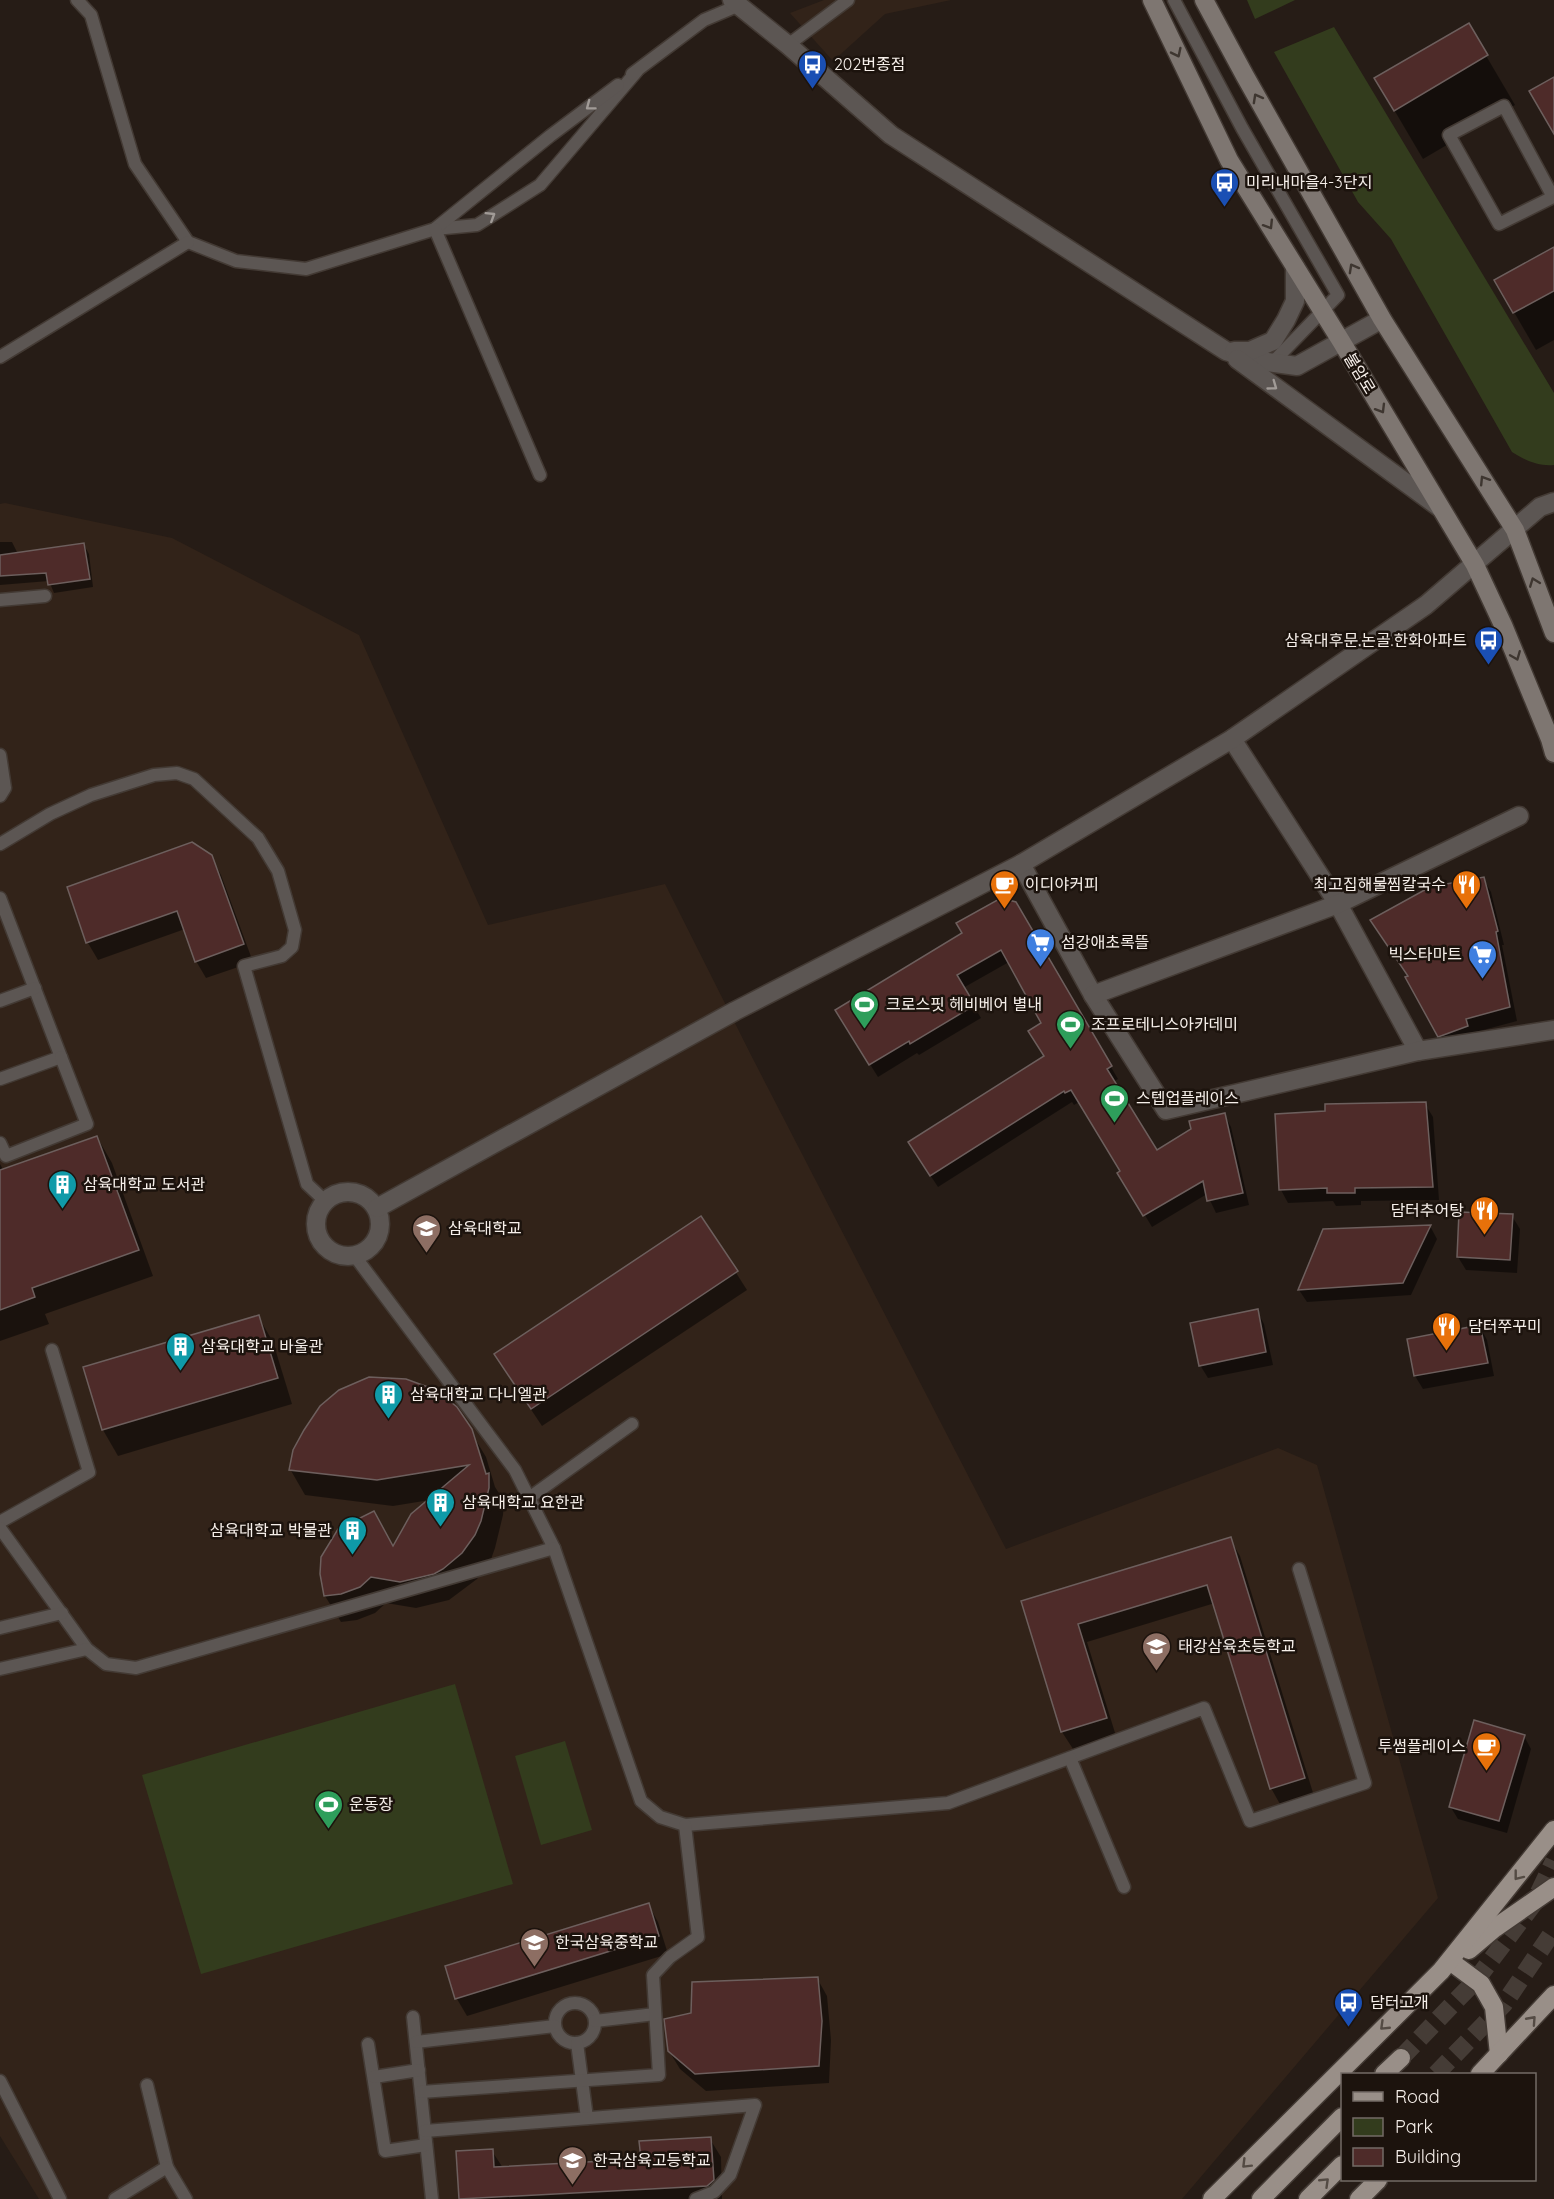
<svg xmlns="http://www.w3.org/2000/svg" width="1554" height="2199" viewBox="0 0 1554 2199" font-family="Quicksand,'Noto Sans KR',sans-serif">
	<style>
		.built { fill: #322319 }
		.green { fill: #333c1d }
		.shadow { fill: #0007 }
		.building { fill: #4e2b29; stroke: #6d5f5d; stroke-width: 1.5 }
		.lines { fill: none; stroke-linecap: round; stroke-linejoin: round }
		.primary-tunnel { stroke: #453c36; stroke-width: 18; stroke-dasharray: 18 9; stroke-linecap: butt }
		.lane-casing { stroke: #433a34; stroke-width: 15 }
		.street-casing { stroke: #433a34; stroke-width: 21 }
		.secondary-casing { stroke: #433a34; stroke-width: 21 }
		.primary-casing { stroke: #433a34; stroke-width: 21 }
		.lane { stroke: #5c5653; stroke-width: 12 }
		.street { stroke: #5c5653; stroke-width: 18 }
		.secondary { stroke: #7e7671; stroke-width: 18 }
		.primary { stroke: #998f88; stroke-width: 18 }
		.oneway { stroke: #3e3630 }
		.oneway2 { stroke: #a19b97 }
		.oneway3 { stroke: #544b44 }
		.labels { text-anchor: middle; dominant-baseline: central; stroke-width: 5; stroke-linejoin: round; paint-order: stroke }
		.poi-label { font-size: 16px; fill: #f6efea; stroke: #1c130d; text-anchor: start }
		.street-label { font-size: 16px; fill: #f6efea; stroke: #1c130d }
	</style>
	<rect width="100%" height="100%" fill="#261c16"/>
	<g class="built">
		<path d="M 824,0 L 951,0 L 885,14 L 833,61 L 790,13 Z"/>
		<path d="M 5,503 L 172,538 L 359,635 L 488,925 L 665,884 L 753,1059 L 1006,1549 L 1278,1448 L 1317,1465 L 1438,1898 L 1182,2199 L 39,2199 L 0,2136 L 0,504 Z"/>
	</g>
	<g class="green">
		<path d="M 1247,0 L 1295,0 L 1255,19 Z"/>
		<path d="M 1334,27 L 1554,393 L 1554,465 C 1540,467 1524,460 1512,452 L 1391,239 L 1358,202 L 1274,52 Z"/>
		<path d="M 455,1684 L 513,1884 L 201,1974 L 142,1775 Z"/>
		<path d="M 565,1741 L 592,1830 L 541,1845 L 515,1756 Z"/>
	</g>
	<g class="shadow">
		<path d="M 1468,25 L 1515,105 L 1423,159 L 1376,79 Z"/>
		<path d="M 1554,248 L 1554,340 L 1536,350 L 1496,281 Z"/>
		<path d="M 0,542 L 12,542 L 18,554 L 84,545 L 89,554 L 93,587 L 54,593 L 49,581 L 0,585 Z"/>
		<path d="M 211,856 L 221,875 L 253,962 L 206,978 L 196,961 L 185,929 L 98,960 L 88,943 L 68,888 Z"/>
		<path d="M 1483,878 L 1491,892 L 1504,945 L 1502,945 L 1517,1021 L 1472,1033 L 1474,1040 L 1447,1049 L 1407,978 Z"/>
		<path d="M 1015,904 L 1118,1079 L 1113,1082 L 1156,1152 L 1224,1114 L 1231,1127 L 1249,1205 L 1216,1213 L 1207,1194 L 1152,1227 L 1120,1174 L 1122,1172 L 1079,1102 L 1074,1105 L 1072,1102 L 938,1187 L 917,1155 L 1045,1057 L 1043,1024 L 1009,962 L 963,988 L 981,1018 L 919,1055 L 917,1053 L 878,1077 L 844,1023 Z"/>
		<path d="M 1425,1104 L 1433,1117 L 1439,1200 L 1361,1201 L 1361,1205 L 1336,1206 L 1333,1201 L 1288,1203 L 1281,1190 Z"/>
		<path d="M 97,1137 L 112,1163 L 153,1276 L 45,1314 L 49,1324 L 0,1341 L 0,1164 L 4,1171 Z"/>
		<path d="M 1461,1213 L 1512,1216 L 1520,1229 L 1517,1273 L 1466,1270 L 1458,1257 Z"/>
		<path d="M 701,1218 L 747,1290 L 542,1426 L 506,1372 Z"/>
		<path d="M 1430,1226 L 1437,1239 L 1411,1295 L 1307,1302 L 1299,1290 Z"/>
		<path d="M 1257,1311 L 1264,1324 L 1273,1365 L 1208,1378 L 1200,1365 Z"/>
		<path d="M 258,1316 L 273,1342 L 292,1404 L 118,1456 L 103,1430 L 85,1368 Z"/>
		<path d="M 1480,1327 L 1487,1340 L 1494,1376 L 1423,1389 L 1415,1376 L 1409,1340 Z"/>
		<path d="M 406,1380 L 487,1481 L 489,1480 L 477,1442 L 486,1457 L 495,1487 L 504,1501 L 503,1515 L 495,1548 L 490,1562 L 477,1579 L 449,1600 L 416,1608 L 386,1603 L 375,1613 L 357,1620 L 341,1622 L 325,1596 L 393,1548 L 430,1500 L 393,1506 L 305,1495 L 290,1469 Z"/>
		<path d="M 1230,1539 L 1240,1556 L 1314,1796 L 1281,1806 L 1271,1788 L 1215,1603 L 1087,1642 L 1116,1736 L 1073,1749 L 1062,1732 L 1023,1602 Z"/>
		<path d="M 1524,1736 L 1531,1749 L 1507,1833 L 1458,1819 L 1450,1806 Z"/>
		<path d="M 648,1904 L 658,1922 L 668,1954 L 467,2016 L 457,1999 L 447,1967 Z"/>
		<path d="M 817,1978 L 827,1996 L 831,2040 L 829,2083 L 706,2091 L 680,2069 L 669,2051 L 692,2014 Z"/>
		<path d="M 710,2139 L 721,2157 L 722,2199 L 460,2199 L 458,2153 L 492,2151 L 503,2168 L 642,2160 Z"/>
	</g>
	<g class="building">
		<path d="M 1469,23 L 1488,55 L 1394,111 L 1374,78 Z"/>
		<path d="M 1554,77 L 1554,134 L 1529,91 Z"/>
		<path d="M 1554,247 L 1554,291 L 1513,313 L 1494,280 Z"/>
		<path d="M 84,543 L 90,579 L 48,585 L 46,573 L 0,576 L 0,555 Z"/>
		<path d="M 192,842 L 212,855 L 244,944 L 195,962 L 177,911 L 86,943 L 67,887 Z"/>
		<path d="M 1484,877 L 1498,931 L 1496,932 L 1510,1007 L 1466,1019 L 1468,1026 L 1438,1037 L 1405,977 L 1408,976 L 1370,920 L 1430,887 Z"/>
		<path d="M 1001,898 L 1016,902 L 1112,1066 L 1107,1069 L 1157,1150 L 1191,1129 L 1189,1121 L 1225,1113 L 1243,1193 L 1207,1201 L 1203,1181 L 1143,1216 L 1117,1173 L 1120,1171 L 1071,1090 L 1065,1093 L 1064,1091 L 930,1176 L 908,1142 L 1044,1056 L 1028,1031 L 1041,1023 L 1001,950 L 957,975 L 975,1005 L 910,1044 L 909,1041 L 869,1065 L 835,1010 L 962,933 L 956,923 Z"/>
		<path d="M 1426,1102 L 1433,1187 L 1355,1188 L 1355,1193 L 1327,1193 L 1327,1188 L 1279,1190 L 1275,1114 L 1325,1111 L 1325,1104 Z"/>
		<path d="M 97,1136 L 139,1250 L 32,1288 L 35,1297 L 0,1310 L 0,1170 Z"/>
		<path d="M 1459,1212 L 1513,1214 L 1510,1260 L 1457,1257 Z"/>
		<path d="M 701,1216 L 738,1271 L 531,1409 L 494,1354 Z"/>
		<path d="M 1431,1225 L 1403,1283 L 1298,1290 L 1323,1229 Z"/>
		<path d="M 1258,1309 L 1266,1352 L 1199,1366 L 1190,1323 Z"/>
		<path d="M 259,1315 L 278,1378 L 102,1430 L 83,1367 Z"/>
		<path d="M 1480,1325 L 1488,1363 L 1414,1376 L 1407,1339 Z"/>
		<path d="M 369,1377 L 406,1379 L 436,1390 L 457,1407 L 472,1429 L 486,1474 L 489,1473 L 489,1488 L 481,1521 L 475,1535 L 462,1553 L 443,1569 L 434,1574 L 400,1582 L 371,1577 L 360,1587 L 341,1594 L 324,1596 L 320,1574 L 321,1557 L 338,1529 L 374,1511 L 393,1546 L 411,1514 L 469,1465 L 377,1480 L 289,1470 L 293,1450 L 304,1430 L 320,1406 L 339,1390 Z"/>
		<path d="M 1231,1537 L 1305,1778 L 1270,1789 L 1207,1585 L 1078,1624 L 1107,1718 L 1061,1732 L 1021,1601 Z"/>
		<path d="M 1474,1720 L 1525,1735 L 1499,1821 L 1449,1807 Z"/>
		<path d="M 649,1903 L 659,1936 L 455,1999 L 445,1966 Z"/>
		<path d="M 818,1977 L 822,2021 L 819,2066 L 695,2074 L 668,2051 L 664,2019 L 691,2013 L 692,1982 Z"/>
		<path d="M 711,2137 L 714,2180 L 707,2186 L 459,2199 L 456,2151 L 493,2149 L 494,2167 L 641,2159 L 639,2141 Z"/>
	</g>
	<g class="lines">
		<g class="primary-tunnel">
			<path d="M 1401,2058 L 1476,1980 L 1534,1903 L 1554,1861"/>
			<path d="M 1436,2074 L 1504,2004 L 1554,1930"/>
		</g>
		<defs>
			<g id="lane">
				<path d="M 77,0 L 91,15 L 135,164 L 188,242 L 236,261 L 306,269 L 435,229 L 477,225 L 540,185 L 637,71"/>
				<path d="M 1174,0 L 1242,128 L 1338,295 L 1273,362"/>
				<path d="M 788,45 L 848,0"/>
				<path d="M 632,74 L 704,20 L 737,6"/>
				<path d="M 1553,197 L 1504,106 L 1449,135 L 1499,224 L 1553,197 L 1554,196"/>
				<path d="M 436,228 L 550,136 L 618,85"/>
				<path d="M 435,229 L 540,475"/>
				<path d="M 0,357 L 188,242"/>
				<path d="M 0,600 L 45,596"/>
				<path d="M 0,755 L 5,788 L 0,796"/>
				<path d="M 0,844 L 50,814 L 91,795 L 154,775 L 177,773 L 194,779 L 258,838 L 278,871 L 295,930 L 292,947 L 282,956 L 244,966 L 307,1184 L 325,1201"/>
				<path d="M 0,898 L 61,1057 L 0,1079"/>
				<path d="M 0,1001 L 35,988"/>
				<path d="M 0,1143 L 6,1156 L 87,1124 L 61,1057"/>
				<path d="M 529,1498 L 632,1424"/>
				<path d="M 0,1522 L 89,1472 L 52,1350"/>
				<path d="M 0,1528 L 87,1649 L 106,1664 L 136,1668 L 554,1548 L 515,1470 L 354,1255"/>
				<path d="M 554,1548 L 641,1801 L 660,1817 L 685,1825 L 948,1803 L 1204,1708 L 1250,1821 L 1365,1783 L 1299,1569"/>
				<path d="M 0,1628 L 62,1613"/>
				<path d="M 0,1669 L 87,1649"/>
				<path d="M 1070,1758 L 1124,1887"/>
				<circle cx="575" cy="2023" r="20"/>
				<path d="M 413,2017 L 432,2199"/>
				<path d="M 595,2021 L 655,2014"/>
				<path d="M 416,2042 L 555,2026"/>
				<path d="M 577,2043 L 587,2118"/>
				<path d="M 368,2044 L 385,2151 L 426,2145"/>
				<path d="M 374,2077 L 419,2070"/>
				<path d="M 0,2081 L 60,2199"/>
				<path d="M 147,2085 L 167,2167"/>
				<path d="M 421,2092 L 659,2075 L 653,1975 L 670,1957 L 698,1937 L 685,1825"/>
				<path d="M 425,2131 L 755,2105 L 730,2175 L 714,2192 L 696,2199"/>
				<path d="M 115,2199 L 167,2167 L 186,2199"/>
			</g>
			<g id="street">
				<path d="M 732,0 L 788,45 L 891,135 L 1226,351 L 1260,361 L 1297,366 L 1382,319"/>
				<path d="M 1234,351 L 1250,351 L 1273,341 L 1286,320 L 1295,301 L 1295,267"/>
				<path d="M 1237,359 L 1439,507"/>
				<path d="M 1232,739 L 1338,904 L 1418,1051"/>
				<path d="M 1021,864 L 1093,995 L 1166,1110 L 1418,1051 L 1554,1030"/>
				<path d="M 1093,995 L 1338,904 L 1519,816"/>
				<circle cx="348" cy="1224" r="32"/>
				<path d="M 377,1208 L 735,1011 L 1021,864 L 1232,739 L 1426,605 L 1540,507 L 1554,502"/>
			</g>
			<g id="secondary">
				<path d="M 1152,0 L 1229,160 L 1341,341 L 1475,565 L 1503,625 L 1550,739 L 1554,753"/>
				<path d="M 1204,0 L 1245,76 L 1382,319 L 1515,530 L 1554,633"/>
			</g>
			<g id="primary">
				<path d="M 1469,1950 L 1495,1928 L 1554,1887"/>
				<path d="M 1454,1964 L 1481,1984 L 1494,2007 L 1499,2054"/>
				<path d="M 1384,2074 L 1401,2058"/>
				<path d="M 1480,2074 L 1554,1995"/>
				<path d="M 1212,2199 L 1441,1971 L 1554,1830"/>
				<path d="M 1261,2199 L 1342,2117"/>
				<path d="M 1308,2199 L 1342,2165"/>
				<path d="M 1359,2199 L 1378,2180"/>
			</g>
		</defs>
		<use href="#lane" class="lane-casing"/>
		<use href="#street" class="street-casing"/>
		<use href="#secondary" class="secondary-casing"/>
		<use href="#primary" class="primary-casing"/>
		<use href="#lane" class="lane"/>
		<use href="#street" class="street"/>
		<use href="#secondary" class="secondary"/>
		<use href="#primary" class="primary"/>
	</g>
	<defs><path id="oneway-chevron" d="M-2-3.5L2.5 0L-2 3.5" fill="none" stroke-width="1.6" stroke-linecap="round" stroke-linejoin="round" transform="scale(1.5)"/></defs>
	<g class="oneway">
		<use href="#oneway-chevron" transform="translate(1177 53) rotate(64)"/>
		<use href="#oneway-chevron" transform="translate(1257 98) rotate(-119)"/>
		<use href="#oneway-chevron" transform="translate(1269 225) rotate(58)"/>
		<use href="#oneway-chevron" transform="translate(1353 268) rotate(-119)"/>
		<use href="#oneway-chevron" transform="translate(1381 409) rotate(59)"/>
		<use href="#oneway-chevron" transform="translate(1484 480) rotate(-122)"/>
		<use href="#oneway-chevron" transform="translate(1534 582) rotate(-111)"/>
		<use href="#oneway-chevron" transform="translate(1516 656) rotate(68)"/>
	</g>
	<g class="oneway2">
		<use href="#oneway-chevron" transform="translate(590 106) rotate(143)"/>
		<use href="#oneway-chevron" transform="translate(491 216) rotate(-32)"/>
		<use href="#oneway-chevron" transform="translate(1273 386) rotate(36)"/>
	</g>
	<g class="oneway3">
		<use href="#oneway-chevron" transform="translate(1518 1876) rotate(128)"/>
		<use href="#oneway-chevron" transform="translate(1532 2020) rotate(-48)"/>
		<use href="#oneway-chevron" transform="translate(1384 2026) rotate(136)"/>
		<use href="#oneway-chevron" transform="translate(1246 2164) rotate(135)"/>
		<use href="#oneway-chevron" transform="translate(1325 2182) rotate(-44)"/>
	</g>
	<defs>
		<symbol id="bus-pin" viewBox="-11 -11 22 30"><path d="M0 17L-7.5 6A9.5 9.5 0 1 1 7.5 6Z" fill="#1a4fb4" stroke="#1c130d"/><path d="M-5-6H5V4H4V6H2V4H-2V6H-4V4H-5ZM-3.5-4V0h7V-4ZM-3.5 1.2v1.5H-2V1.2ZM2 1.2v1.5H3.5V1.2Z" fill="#fff"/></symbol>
		<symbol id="cafe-pin" viewBox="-11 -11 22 30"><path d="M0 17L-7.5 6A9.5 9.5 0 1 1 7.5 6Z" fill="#e8710a" stroke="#1c130d"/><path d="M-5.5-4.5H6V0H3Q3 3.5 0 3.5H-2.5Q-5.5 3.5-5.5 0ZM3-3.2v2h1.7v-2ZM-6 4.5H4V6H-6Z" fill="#fff"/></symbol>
		<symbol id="restaurant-pin" viewBox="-11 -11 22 30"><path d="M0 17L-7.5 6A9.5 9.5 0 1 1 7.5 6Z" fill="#e8710a" stroke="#1c130d"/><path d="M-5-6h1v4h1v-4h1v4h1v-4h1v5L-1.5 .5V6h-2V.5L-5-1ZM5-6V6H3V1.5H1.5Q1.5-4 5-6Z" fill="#fff"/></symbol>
		<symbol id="supermarket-pin" viewBox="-11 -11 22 30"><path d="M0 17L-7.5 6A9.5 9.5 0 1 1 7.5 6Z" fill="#3f7fe0" stroke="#1c130d"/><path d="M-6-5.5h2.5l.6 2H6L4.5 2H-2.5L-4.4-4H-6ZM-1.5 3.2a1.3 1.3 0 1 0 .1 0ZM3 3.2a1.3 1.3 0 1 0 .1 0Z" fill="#fff"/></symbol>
		<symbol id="stadium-pin" viewBox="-11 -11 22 30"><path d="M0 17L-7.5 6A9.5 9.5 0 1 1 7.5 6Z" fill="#2e9e5b" stroke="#1c130d"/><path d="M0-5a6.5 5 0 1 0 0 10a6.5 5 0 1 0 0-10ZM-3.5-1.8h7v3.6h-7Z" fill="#fff"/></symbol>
		<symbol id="building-pin" viewBox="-11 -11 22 30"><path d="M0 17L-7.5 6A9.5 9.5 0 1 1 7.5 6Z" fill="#0f9aa8" stroke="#1c130d"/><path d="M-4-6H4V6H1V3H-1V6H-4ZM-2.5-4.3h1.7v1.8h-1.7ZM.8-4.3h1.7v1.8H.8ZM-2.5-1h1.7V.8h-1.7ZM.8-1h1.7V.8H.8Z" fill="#fff"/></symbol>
		<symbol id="university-pin" viewBox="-11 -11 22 30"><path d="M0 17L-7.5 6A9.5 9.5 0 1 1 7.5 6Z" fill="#8d6e63" stroke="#1c130d"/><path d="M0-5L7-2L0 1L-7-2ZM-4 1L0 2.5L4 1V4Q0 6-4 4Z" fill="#fff"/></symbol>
		<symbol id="school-pin" viewBox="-11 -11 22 30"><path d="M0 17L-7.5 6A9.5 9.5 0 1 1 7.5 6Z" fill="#8d6e63" stroke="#1c130d"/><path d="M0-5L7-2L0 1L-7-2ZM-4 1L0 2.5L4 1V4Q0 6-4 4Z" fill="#fff"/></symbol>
	</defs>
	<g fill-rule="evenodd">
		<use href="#bus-pin" x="796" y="48" width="33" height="45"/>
		<use href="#bus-pin" x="1208" y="166" width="33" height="45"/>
		<use href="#bus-pin" x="1472" y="624" width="33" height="45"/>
		<use href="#cafe-pin" x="988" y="868" width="33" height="45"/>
		<use href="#restaurant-pin" x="1450" y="868" width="33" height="45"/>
		<use href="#supermarket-pin" x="1024" y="926" width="33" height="45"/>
		<use href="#supermarket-pin" x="1466" y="938" width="33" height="45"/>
		<use href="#stadium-pin" x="848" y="988" width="33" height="45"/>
		<use href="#stadium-pin" x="1054" y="1008" width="33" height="45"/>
		<use href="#stadium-pin" x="1098" y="1082" width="33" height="45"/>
		<use href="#building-pin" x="46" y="1168" width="33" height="45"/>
		<use href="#restaurant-pin" x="1468" y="1194" width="33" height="45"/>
		<use href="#university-pin" x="410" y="1212" width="33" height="45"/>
		<use href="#restaurant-pin" x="1430" y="1310" width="33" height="45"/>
		<use href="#building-pin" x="164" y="1330" width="33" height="45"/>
		<use href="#building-pin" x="372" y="1378" width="33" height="45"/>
		<use href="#building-pin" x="424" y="1486" width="33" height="45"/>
		<use href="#building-pin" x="336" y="1514" width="33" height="45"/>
		<use href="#school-pin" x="1140" y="1630" width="33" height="45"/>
		<use href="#cafe-pin" x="1470" y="1730" width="33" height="45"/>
		<use href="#stadium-pin" x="312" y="1788" width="33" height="45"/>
		<use href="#school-pin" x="518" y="1926" width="33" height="45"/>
		<use href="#bus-pin" x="1332" y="1986" width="33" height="45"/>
		<use href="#school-pin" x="556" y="2144" width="33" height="45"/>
	</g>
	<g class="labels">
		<g class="poi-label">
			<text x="834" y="64">202번종점</text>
			<text x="1246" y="182">미리내마을4-3단지</text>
			<text x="1467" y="640" text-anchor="end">삼육대후문.논골.한화아파트</text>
			<text x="1025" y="884">이디야커피</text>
			<text x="1446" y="884" text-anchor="end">최고집해물찜칼국수</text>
			<text x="1061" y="942">섬강애초록뜰</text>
			<text x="1462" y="954" text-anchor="end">빅스타마트</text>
			<text x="886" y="1004">크로스핏 헤비베어 별내</text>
			<text x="1091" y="1024">조프로테니스아카데미</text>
			<text x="1136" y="1098">스텝업플레이스</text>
			<text x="83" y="1184">삼육대학교 도서관</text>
			<text x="1464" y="1210" text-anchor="end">담터추어탕</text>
			<text x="448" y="1228">삼육대학교</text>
			<text x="1468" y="1326">담터쭈꾸미</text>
			<text x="201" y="1346">삼육대학교 바울관</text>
			<text x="410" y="1394">삼육대학교 다니엘관</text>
			<text x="462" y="1502">삼육대학교 요한관</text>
			<text x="332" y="1530" text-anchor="end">삼육대학교 박물관</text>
			<text x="1178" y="1646">태강삼육초등학교</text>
			<text x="1466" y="1746" text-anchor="end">투썸플레이스</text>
			<text x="349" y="1804">운동장</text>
			<text x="555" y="1942">한국삼육중학교</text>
			<text x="1370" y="2002">담터고개</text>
			<text x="593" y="2160">한국삼육고등학교</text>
		</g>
		<g class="street-label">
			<text transform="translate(1360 373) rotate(59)">불암로</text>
		</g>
	</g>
	<rect x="1341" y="2073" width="195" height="108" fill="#1c130d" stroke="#736b65" stroke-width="1.5"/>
	<rect x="1353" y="2092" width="30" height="9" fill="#998f88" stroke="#736b65" stroke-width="1.5"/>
	<text x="1395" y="2103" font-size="18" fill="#f6efea">Road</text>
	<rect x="1353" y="2118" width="30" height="18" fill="#333c1d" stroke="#736b65" stroke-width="1.5"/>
	<text x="1395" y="2133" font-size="18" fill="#f6efea">Park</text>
	<rect x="1353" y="2148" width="30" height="18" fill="#4e2b29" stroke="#736b65" stroke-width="1.5"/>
	<text x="1395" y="2163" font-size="18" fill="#f6efea">Building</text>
</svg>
